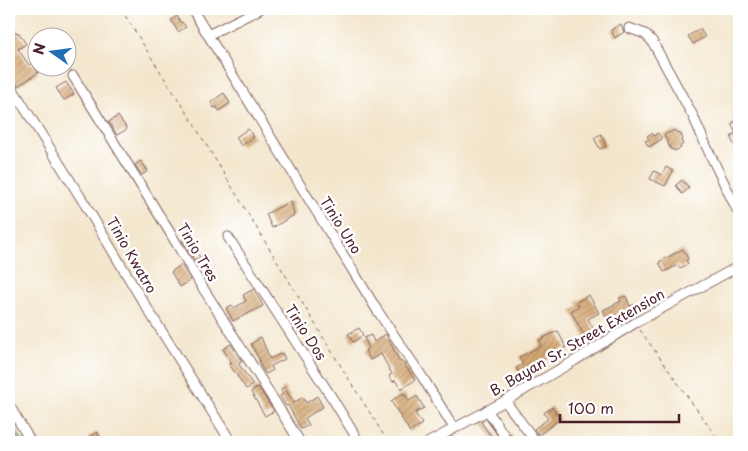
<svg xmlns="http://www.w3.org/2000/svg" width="748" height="451" viewBox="0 0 748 451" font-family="'Playpen Sans',sans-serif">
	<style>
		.forest { fill: url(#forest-firs); stroke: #646a4e }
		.building { fill: url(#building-hatch) }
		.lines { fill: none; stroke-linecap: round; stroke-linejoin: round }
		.minor-casing { stroke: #856563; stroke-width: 11 }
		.path { stroke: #856563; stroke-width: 1; stroke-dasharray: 4 4; stroke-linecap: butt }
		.minor { stroke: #fff; stroke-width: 9 }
		.labels { text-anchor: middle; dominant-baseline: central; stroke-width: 5; stroke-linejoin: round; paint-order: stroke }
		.street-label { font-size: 14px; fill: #4a1f2b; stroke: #fff }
	</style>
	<defs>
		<pattern id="forest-firs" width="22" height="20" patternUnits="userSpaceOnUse" patternTransform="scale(1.25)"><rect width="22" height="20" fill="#7eb571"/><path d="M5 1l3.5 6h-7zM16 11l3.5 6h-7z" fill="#69935d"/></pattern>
		<pattern id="building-hatch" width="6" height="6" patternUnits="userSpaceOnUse" patternTransform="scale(1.25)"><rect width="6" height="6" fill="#d4a872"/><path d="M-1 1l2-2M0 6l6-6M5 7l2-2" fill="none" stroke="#ae885e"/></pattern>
	</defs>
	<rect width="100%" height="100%" fill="#fff"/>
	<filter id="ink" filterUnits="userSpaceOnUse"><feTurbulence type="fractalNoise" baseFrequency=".02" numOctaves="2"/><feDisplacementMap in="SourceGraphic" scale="10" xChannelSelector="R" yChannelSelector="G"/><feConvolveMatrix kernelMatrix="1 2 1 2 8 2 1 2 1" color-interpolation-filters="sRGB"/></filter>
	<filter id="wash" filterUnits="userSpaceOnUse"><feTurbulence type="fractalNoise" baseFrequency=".0096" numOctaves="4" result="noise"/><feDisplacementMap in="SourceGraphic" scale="20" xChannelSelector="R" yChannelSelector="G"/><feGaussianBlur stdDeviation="1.12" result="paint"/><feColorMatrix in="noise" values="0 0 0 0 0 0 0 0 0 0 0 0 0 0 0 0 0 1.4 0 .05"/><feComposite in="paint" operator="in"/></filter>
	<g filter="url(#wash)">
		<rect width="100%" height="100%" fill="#f3e6cc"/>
		<path class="forest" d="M 9,417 L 23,442 L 9,442 Z"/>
		<g id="blocks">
			<g class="building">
				<path d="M 177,16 L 181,23 L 182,22 L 186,27 L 178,32 L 171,20 Z"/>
				<path d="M 9,22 L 16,33 L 18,32 L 26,44 L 18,49 L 29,65 L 32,63 L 38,73 L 18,86 L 14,79 L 9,77 Z"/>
				<path d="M 621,24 L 624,32 L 615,38 L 611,30 Z"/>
				<path d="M 700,29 L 705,37 L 693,44 L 688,36 Z"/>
				<path d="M 66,82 L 74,94 L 64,100 L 56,88 Z"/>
				<path d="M 224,93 L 230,103 L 219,111 L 217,107 L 214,108 L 211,102 Z"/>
				<path d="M 118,116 L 127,129 L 117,135 L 109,122 Z"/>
				<path d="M 739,119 L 739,150 L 736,144 L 734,145 L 731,138 L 732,137 L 732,135 L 736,133 L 731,124 Z"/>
				<path d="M 248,129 L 254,137 L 241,146 L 236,137 Z"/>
				<path d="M 675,130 L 677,133 L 680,132 L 683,139 L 681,140 L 683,144 L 680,146 L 681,148 L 674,151 L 673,149 L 671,150 L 664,135 Z"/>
				<path d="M 652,133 L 654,136 L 658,133 L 662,139 L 649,147 L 645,141 L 649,139 L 647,136 Z"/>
				<path d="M 601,134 L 606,146 L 600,149 L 594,138 Z"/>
				<path d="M 141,161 L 148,171 L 142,175 L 135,165 Z"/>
				<path d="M 666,167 L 673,171 L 665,186 L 650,179 L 654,171 L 662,175 Z"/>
				<path d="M 682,180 L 689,188 L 682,194 L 676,185 Z"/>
				<path d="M 291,201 L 294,215 L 272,228 L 266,214 Z"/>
				<path d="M 190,235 L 194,243 L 192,245 L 200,257 L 194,260 L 182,240 Z"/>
				<path d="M 683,249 L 688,259 L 686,260 L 688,264 L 680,268 L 678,265 L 664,272 L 659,262 Z"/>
				<path d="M 181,265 L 191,280 L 180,287 L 171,272 Z"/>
				<path d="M 254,289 L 263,306 L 233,321 L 226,308 L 232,305 L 234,308 L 246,301 L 243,295 Z"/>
				<path d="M 589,295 L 599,313 L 588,319 L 596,334 L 586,339 L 571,311 L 579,306 L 576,302 Z"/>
				<path d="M 626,296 L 630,306 L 637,304 L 639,311 L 623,316 L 625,320 L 611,327 L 603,310 L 621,301 L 619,298 Z"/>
				<path d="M 359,328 L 363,335 L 353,342 L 348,334 Z"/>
				<path d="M 558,331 L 566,348 L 540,361 L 541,364 L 520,375 L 516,368 L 523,364 L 519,357 L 541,346 L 539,340 Z"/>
				<path d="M 386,334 L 400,362 L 402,361 L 415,380 L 401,389 L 395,380 L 393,382 L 389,376 L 392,374 L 381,354 L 370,360 L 365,350 L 369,348 L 364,338 L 371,335 L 374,342 Z"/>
				<path d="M 261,337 L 270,359 L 282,353 L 285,359 L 271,366 L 273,370 L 266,374 L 263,370 L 259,362 L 260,361 L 251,344 Z"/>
				<path d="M 231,344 L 241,360 L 242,362 L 238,363 L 253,385 L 246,389 L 229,364 L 232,363 L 223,349 Z"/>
				<path d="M 258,387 L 274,411 L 265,416 L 251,392 Z"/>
				<path d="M 284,387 L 294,403 L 303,397 L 306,403 L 317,396 L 323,407 L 305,418 L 309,425 L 301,429 L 288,405 L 286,406 L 280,396 L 283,394 L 281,389 Z"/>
				<path d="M 404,393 L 409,401 L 417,396 L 424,408 L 415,413 L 422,424 L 410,432 L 391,401 Z"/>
				<path d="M 552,407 L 560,419 L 539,435 L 534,429 L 548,419 L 544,413 Z"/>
				<path d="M 486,419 L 501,440 L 505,441 L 508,440 L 510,437 L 510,433 L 517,442 L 502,442 L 500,440 L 495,442 L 481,422 Z"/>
				<path d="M 97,432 L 103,442 L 91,442 L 88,437 Z"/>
			</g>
		</g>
	</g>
	<g filter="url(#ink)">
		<use href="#blocks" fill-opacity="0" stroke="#856563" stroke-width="1"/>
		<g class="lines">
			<defs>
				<g id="minor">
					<path d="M 192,9 L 377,310 L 423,378 L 454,428"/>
					<path d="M 629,28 L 645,34 L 652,41 L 693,116 L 708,150 L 739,214"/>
					<path d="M 208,35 L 260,9"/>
					<path d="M 73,76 L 169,231 L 201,285 L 257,373 L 300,442"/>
					<path d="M 9,83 L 86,206 L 137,292 L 231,442"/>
					<path d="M 228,237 L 334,401 L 359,442"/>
					<path d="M 505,401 L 536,442"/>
					<path d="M 9,405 L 31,442"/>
					<path d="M 487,410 L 504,435"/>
					<path d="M 429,442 L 505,401 L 574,361 L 635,323 L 739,266"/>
				</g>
			</defs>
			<use href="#minor" class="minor-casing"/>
			<g class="path">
				<path d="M 121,9 L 163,76 L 184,108 L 329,347 L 388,442"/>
				<path d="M 640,330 L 720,442"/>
			</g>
			<use href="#minor" class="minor"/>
		</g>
	</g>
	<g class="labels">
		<g class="street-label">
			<text transform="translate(341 225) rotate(58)">Tinio Uno</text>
			<text transform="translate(198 252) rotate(59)">Tinio Tres</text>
			<text transform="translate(132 255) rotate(60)">Tinio Kwatro</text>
			<text transform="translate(306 332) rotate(57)">Tinio Dos</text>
			<text transform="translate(577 342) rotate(-30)">B. Bayan Sr. Street Extension</text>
		</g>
	</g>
	<rect width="748" height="451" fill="none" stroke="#fff" stroke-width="30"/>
	<g transform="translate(52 52) rotate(284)"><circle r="24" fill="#ffffff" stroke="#b7a5aa"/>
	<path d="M0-4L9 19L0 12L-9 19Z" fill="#1f6fb2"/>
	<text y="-8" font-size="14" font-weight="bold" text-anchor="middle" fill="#4a1f2b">N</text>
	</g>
	<path d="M560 414v8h119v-8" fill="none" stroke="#4a1f2b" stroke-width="2.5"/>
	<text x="568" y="414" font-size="15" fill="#4a1f2b" stroke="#ffffff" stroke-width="4" paint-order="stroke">100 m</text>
</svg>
